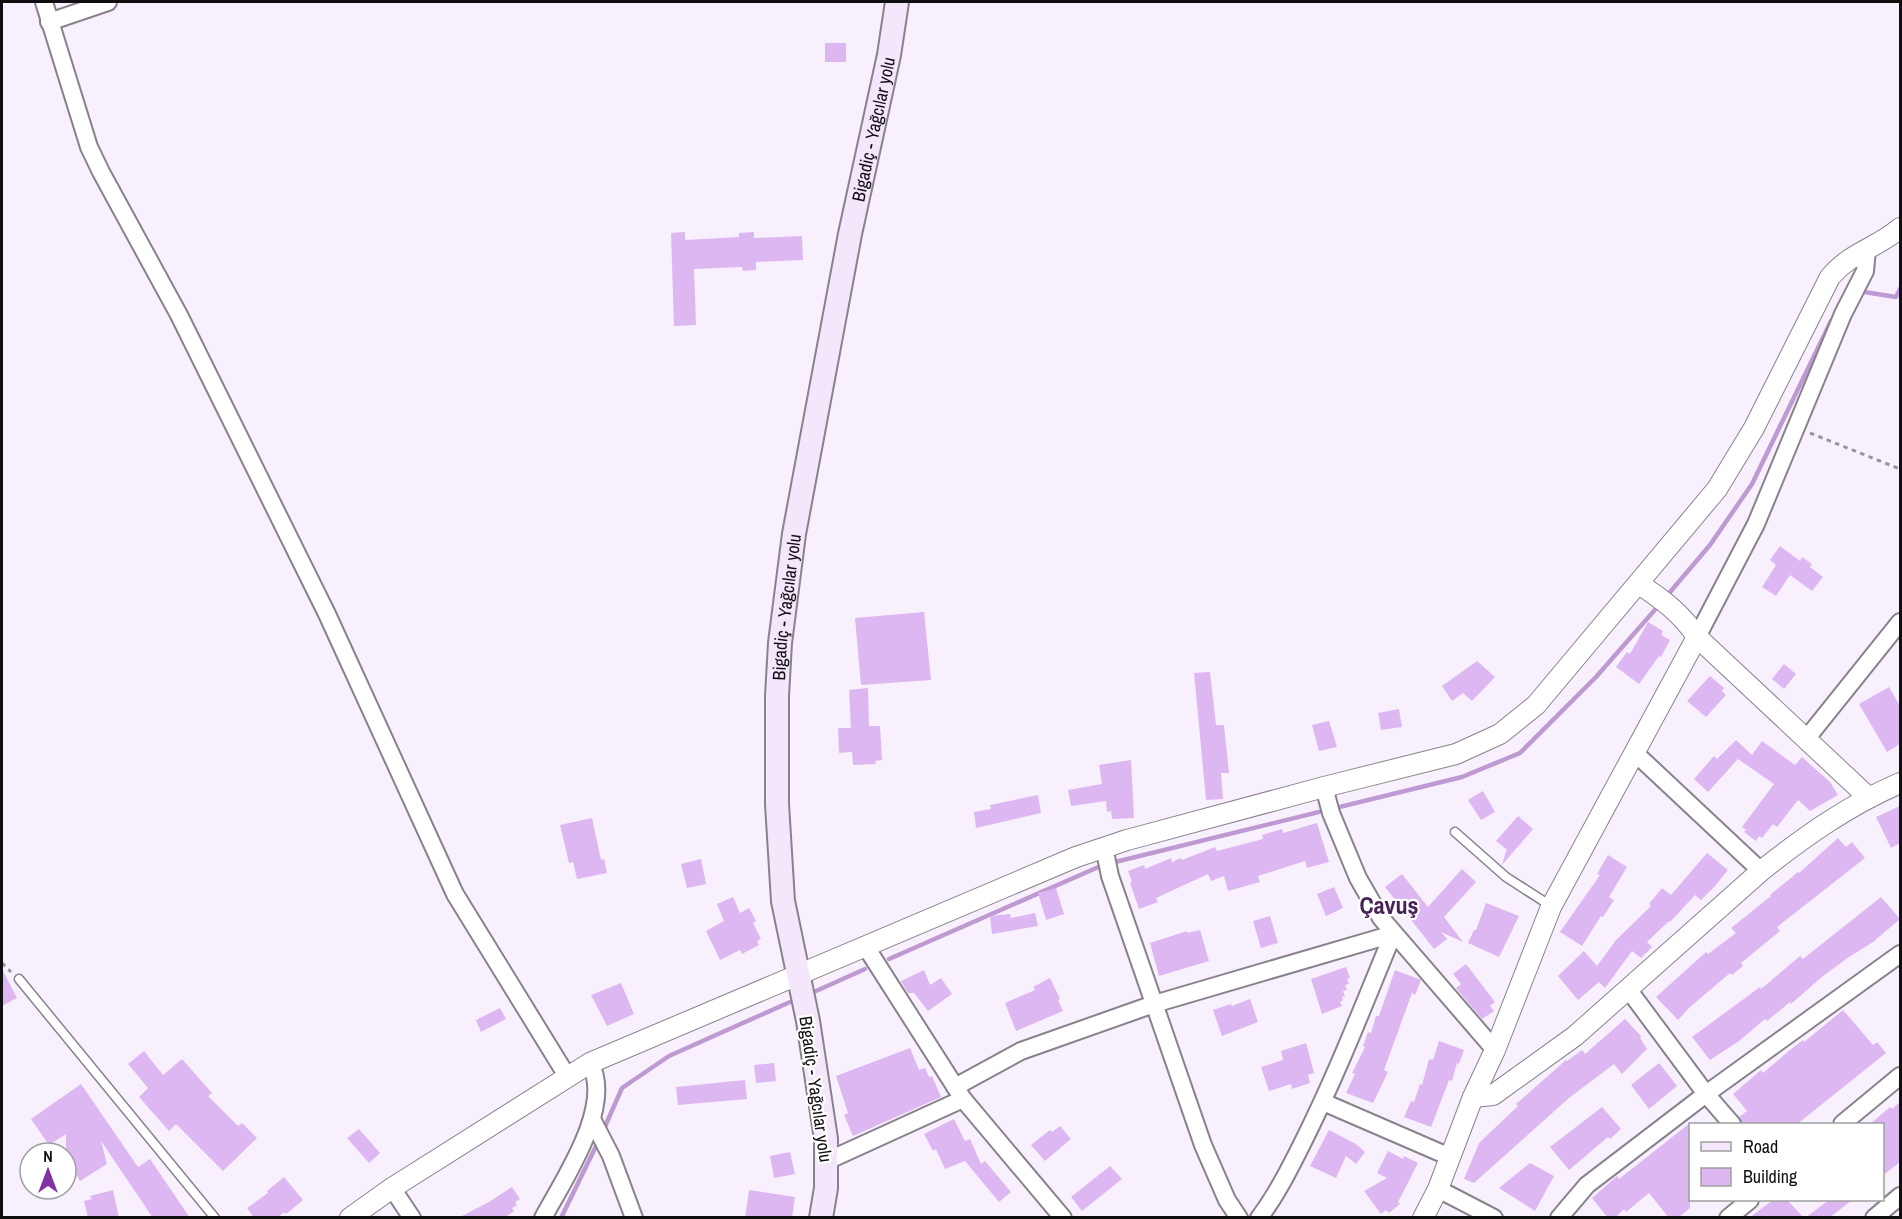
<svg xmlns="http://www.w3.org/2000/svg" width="1902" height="1219" viewBox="0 0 1902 1219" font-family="'Archivo Narrow',sans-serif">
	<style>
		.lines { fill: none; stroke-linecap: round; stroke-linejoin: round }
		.stream { stroke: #be99d2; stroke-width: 4.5 }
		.building { fill: #ddb7f2 }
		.service-casing { stroke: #89828d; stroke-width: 11 }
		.minor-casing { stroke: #89828d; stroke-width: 20 }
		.tertiary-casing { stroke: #89828d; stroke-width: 22 }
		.secondary-casing { stroke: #89828d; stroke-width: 26 }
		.path { stroke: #9a939d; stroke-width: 3; stroke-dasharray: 4.5 4.5; stroke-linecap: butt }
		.service { stroke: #fff; stroke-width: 8 }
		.minor { stroke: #fff; stroke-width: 16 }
		.tertiary { stroke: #fff; stroke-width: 20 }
		.secondary { stroke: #f4e6fb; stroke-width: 22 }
		.labels { text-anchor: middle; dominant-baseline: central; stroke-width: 4.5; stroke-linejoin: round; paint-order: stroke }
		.street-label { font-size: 18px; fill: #110e12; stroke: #fff }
		.district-label { font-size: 24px; font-weight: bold; fill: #472258; stroke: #fff }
	</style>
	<rect width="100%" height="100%" fill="#f9f0fd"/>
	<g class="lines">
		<g class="stream">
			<path d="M 1858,291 L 1896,297 L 1900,289"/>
			<path d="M 1665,598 L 1710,545 L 1752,484 L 1831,321"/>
			<path d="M 1111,863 L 1462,777 L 1520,753 L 1596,677 L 1660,604"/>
			<path d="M 889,959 L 1103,865"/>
			<path d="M 816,991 L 865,969"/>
			<path d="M 603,1131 L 622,1088 L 669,1056 L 790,1002"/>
			<path d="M 561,1218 L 598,1142"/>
		</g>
	</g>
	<g class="building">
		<rect x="825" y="43" width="21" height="19"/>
		<path d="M 685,232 L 685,240 L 739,237 L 739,233 L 754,232 L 754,238 L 802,236 L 803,260 L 756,262 L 756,270 L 743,271 L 742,267 L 694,269 L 696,325 L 674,326 L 671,233 Z"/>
		<path d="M 1780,546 L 1800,561 L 1802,557 L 1812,564 L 1810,567 L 1823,577 L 1812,591 L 1790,575 L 1776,596 L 1762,587 L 1776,565 L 1770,560 Z"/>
		<path d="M 924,612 L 931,680 L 861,685 L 855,618 Z"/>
		<path d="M 1648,622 L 1663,631 L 1661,635 L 1670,640 L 1661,657 L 1659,656 L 1639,684 L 1616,667 L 1627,652 L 1630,654 Z"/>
		<path d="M 1477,661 L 1495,677 L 1472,701 L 1463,693 L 1452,701 L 1442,686 Z"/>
		<path d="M 1784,664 L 1796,674 L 1784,689 L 1772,679 Z"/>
		<path d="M 1210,672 L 1216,725 L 1224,725 L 1229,773 L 1221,773 L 1223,799 L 1206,800 L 1194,673 Z"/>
		<path d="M 1710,676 L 1724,688 L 1722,691 L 1726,695 L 1706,717 L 1687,701 Z"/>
		<path d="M 1889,687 L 1900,706 L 1900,744 L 1887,752 L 1859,704 Z"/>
		<path d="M 868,688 L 869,726 L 880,726 L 882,760 L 875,761 L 876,764 L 853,765 L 852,752 L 839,753 L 838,728 L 851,728 L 849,690 Z"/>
		<path d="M 1399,709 L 1402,727 L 1381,730 L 1378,713 Z"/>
		<path d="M 1329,721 L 1337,747 L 1319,751 L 1312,725 Z"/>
		<path d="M 1736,740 L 1752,755 L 1762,741 L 1795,765 L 1802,757 L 1830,782 L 1838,795 L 1810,811 L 1798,800 L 1777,827 L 1773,824 L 1762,838 L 1759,836 L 1756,841 L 1744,832 L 1746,830 L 1742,827 L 1774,784 L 1738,759 L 1708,792 L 1694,779 L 1714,756 L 1717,759 Z"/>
		<path d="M 1131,760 L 1134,818 L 1112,819 L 1111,811 L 1107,812 L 1106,801 L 1071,806 L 1068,790 L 1102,784 L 1099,765 Z"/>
		<path d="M 1483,791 L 1495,812 L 1481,820 L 1468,800 Z"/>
		<path d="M 1038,795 L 1041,813 L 976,828 L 974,812 L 991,809 L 990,805 Z"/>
		<path d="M 1900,806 L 1900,843 L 1891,848 L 1876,817 Z"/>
		<path d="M 1518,816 L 1533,829 L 1502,865 L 1507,848 L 1506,849 L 1496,841 Z"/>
		<path d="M 592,818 L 601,860 L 604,859 L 607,873 L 577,879 L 573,862 L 569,863 L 560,825 Z"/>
		<path d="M 1317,823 L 1329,862 L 1307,868 L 1305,861 L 1258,876 L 1260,882 L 1228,891 L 1224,876 L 1211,881 L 1208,874 L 1156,898 L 1158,902 L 1139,909 L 1130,883 L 1132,882 L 1128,871 L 1144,865 L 1145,869 L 1171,858 L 1172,862 L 1181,858 L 1182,860 L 1215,847 L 1217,851 L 1263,839 L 1262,835 L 1282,829 L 1283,833 Z"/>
		<path d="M 1838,838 L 1846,847 L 1852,842 L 1865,858 L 1777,927 L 1780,931 L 1741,963 L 1743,966 L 1732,975 L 1730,973 L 1689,1008 L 1678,1020 L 1656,997 L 1706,952 L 1708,954 L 1736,933 L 1731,928 L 1771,896 L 1770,895 L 1798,872 L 1799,873 Z"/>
		<path d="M 1707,853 L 1728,870 L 1715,886 L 1701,900 L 1695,895 L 1670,922 L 1669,921 L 1647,942 L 1652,947 L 1641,958 L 1632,951 L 1605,988 L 1599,982 L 1578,1000 L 1558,976 L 1584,951 L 1597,966 L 1616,940 L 1651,906 L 1649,904 L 1662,888 L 1671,895 Z"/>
		<path d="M 1608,855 L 1627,867 L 1609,897 L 1614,900 L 1603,917 L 1601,916 L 1582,946 L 1560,932 L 1600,875 L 1597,874 Z"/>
		<path d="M 701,859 L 706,884 L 687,888 L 681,864 Z"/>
		<path d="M 1462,869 L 1476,882 L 1444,917 L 1463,942 L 1441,932 L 1447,939 L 1434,949 L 1385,887 L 1402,874 L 1428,907 Z"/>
		<path d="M 1334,887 L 1343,908 L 1326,916 L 1317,894 Z"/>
		<path d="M 1056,888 L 1064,914 L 1046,920 L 1038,893 Z"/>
		<path d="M 733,897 L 740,913 L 749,908 L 756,921 L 753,923 L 761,939 L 757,941 L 759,945 L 742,954 L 740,950 L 720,960 L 706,931 L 724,921 L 717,904 Z"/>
		<path d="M 1881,897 L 1900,919 L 1873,942 L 1849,957 L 1823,976 L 1791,1004 L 1790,1002 L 1767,1021 L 1765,1019 L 1739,1041 L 1710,1060 L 1692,1037 L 1760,987 L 1761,989 L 1800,956 L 1803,959 Z"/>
		<path d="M 1486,903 L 1519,916 L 1499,957 L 1468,943 L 1474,930 L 1476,930 Z"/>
		<path d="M 1035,913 L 1038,926 L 992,934 L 990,916 L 1010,914 L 1011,918 Z"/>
		<path d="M 1270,916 L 1278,943 L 1261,948 L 1253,921 Z"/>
		<path d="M 1200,930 L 1209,961 L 1159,976 L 1150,943 L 1187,931 L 1187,933 Z"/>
		<path d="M 1466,964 L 1495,1002 L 1490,1006 L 1494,1011 L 1482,1019 L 1456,988 L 1461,984 L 1453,974 Z"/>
		<path d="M 1346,967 L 1350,978 L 1347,979 L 1349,984 L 1345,985 L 1347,990 L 1343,991 L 1345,996 L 1342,997 L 1343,1000 L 1340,1002 L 1342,1006 L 1322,1014 L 1311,979 Z"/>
		<path d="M 2,969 L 17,998 L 2,1006 Z"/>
		<path d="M 924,970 L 930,985 L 941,978 L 952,994 L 928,1011 L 914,993 L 908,993 L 901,981 Z"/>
		<path d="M 1395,970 L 1421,980 L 1415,995 L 1412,993 L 1384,1070 L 1388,1072 L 1373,1103 L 1346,1093 L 1355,1074 L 1352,1073 L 1365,1047 L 1363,1046 L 1368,1032 L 1371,1033 L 1376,1016 L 1379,1016 Z"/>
		<path d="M 1050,978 L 1060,999 L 1058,1000 L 1063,1011 L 1016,1031 L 1005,1003 L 1035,990 L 1033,987 Z"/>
		<path d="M 621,983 L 634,1014 L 607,1026 L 591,995 Z"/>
		<path d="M 1250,999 L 1258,1022 L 1222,1036 L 1213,1010 L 1231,1004 L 1232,1006 Z"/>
		<path d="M 500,1008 L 506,1019 L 481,1032 L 476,1020 Z"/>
		<path d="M 1843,1010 L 1873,1045 L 1877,1042 L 1886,1053 L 1796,1125 L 1742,1125 L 1739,1117 L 1747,1111 L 1733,1094 L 1761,1070 L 1763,1073 L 1790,1050 L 1803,1040 L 1804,1042 Z"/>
		<path d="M 1625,1019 L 1641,1036 L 1640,1038 L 1647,1049 L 1622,1074 L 1614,1064 L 1569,1098 L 1474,1183 L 1464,1179 L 1479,1143 L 1518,1106 L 1516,1104 L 1566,1060 L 1567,1061 L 1582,1050 L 1585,1054 Z"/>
		<path d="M 1439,1041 L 1464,1050 L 1459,1064 L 1457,1063 L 1452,1081 L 1449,1080 L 1431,1127 L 1404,1117 L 1411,1101 L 1414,1102 L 1420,1084 L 1422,1085 L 1429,1059 L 1433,1060 Z"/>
		<path d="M 1306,1043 L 1314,1073 L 1308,1075 L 1310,1083 L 1292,1089 L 1291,1084 L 1269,1091 L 1261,1067 L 1283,1060 L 1281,1051 Z"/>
		<path d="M 910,1048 L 919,1070 L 925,1068 L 929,1077 L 932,1076 L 941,1097 L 853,1136 L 844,1115 L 848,1113 L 836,1076 Z"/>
		<path d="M 144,1051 L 163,1075 L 182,1059 L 212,1093 L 208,1096 L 238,1126 L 242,1123 L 257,1138 L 223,1171 L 176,1124 L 169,1131 L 139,1097 L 148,1088 L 128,1064 Z"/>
		<path d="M 774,1063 L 776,1081 L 756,1083 L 754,1065 Z"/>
		<path d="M 1659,1063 L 1677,1086 L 1649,1109 L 1631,1085 Z"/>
		<path d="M 745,1080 L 747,1099 L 678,1105 L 676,1087 Z"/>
		<path d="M 81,1084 L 138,1167 L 150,1159 L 190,1218 L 153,1218 L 101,1141 L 107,1164 L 80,1181 L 66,1160 L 66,1134 L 49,1145 L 31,1119 Z"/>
		<path d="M 1900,1102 L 1900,1162 L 1882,1176 L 1882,1125 L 1869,1125 L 1890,1107 L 1892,1109 Z"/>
		<path d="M 1602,1107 L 1621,1129 L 1610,1139 L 1608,1137 L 1569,1170 L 1550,1147 Z"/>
		<path d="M 954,1119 L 965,1141 L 970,1139 L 981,1164 L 985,1161 L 1011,1192 L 999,1202 L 965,1161 L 945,1169 L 936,1149 L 933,1151 L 924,1134 Z"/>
		<path d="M 1690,1123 L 1690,1208 L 1678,1218 L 1669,1218 L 1649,1193 L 1626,1212 L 1624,1209 L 1615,1218 L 1608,1218 L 1592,1198 L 1617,1176 L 1619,1179 Z"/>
		<path d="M 1060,1126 L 1071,1139 L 1045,1161 L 1031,1145 L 1050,1130 L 1052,1132 Z"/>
		<path d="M 359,1129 L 380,1153 L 369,1163 L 347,1138 Z"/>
		<path d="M 1329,1130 L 1356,1144 L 1365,1152 L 1356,1164 L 1346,1156 L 1336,1178 L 1310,1166 Z"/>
		<path d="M 1388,1151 L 1403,1159 L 1404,1156 L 1418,1163 L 1398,1202 L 1400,1204 L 1389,1213 L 1386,1210 L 1381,1214 L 1364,1191 L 1387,1178 L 1377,1173 Z"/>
		<path d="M 790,1152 L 795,1174 L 774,1178 L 770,1156 Z"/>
		<path d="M 1530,1163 L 1554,1176 L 1535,1211 L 1499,1188 Z"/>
		<path d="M 1110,1166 L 1122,1179 L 1082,1211 L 1071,1197 Z"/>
		<path d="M 284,1177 L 303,1200 L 286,1214 L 284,1212 L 277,1218 L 254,1218 L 247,1208 L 268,1193 L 267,1191 Z"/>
		<path d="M 512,1187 L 520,1199 L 515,1202 L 517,1205 L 512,1208 L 514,1211 L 504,1218 L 458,1218 L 489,1202 Z"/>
		<path d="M 113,1190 L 119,1218 L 88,1218 L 84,1201 L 92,1199 L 90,1196 Z"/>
		<path d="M 749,1190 L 795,1197 L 792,1218 L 745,1218 Z"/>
		<path d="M 1773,1200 L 1787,1200 L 1804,1218 L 1749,1218 Z"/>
		<path d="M 1829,1200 L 1852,1200 L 1829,1218 L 1805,1218 Z"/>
	</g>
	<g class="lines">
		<defs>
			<g id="service">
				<path d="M 1455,832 L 1506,877 L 1551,906"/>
				<path d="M 19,979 L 215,1218"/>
			</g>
			<g id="minor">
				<path d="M 44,2 L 89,147 L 101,172 L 179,315 L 327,614 L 455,894 L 567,1076"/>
				<path d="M 49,22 L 108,2"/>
				<path d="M 1697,637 L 1756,524 L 1843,314 L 1865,271 L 1867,249"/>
				<path d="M 1807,738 L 1900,622"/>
				<path d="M 1634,752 L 1761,871"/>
				<path d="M 1324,787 L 1331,813 L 1358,878 L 1381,918 L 1495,1050"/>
				<path d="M 1104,847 L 1110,876 L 1203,1145 L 1227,1200 L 1239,1218"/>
				<path d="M 866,947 L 963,1099 L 1063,1218"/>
				<path d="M 1628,989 L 1706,1094 L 1732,1124"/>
				<path d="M 955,1087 L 1021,1051 L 1154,1004 L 1393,934"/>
				<path d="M 1323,1102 L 1450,1157"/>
				<path d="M 592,1119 L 611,1156 L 634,1218"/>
				<path d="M 1842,1124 L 1900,1076"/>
				<path d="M 827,1161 L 963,1099"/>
				<path d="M 392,1188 L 412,1218"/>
				<path d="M 1438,1189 L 1494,1218"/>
				<path d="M 543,1218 C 564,1179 614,1106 590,1063"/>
				<path d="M 1259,1218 C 1277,1194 1290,1168 1303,1142 C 1337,1074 1364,1004 1393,934"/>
				<path d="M 1559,1218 L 1587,1185 L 1706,1094 L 1900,954"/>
				<path d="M 1728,1218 L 1750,1200"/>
				<path d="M 1874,1218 L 1900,1196"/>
			</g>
			<g id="tertiary">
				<path d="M 1639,584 C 1662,599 1682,614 1697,637 L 1868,797"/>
				<path d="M 1473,1097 L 1493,1095 L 1575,1036 L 1761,871 C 1805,836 1849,805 1900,783"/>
				<path d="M 350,1218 L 392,1188 L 590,1063 L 1076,857 L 1127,840 L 1324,787 L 1456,754 L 1500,734 L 1536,705 L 1717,489 L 1754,428 L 1830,277 C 1851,252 1877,248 1900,228"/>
				<path d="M 1423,1218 L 1438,1189 L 1473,1097 L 1495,1050 L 1551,907 L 1697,637"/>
			</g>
			<g id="secondary">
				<path id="s1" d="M 821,1218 L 826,1188 L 826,1139 L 808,1021 L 783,901 L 777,804 L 777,696 L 780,643 L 794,534 L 850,234 L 889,55 L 897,2"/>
			</g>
		</defs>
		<use href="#service" class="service-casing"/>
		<use href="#minor" class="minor-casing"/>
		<use href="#tertiary" class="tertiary-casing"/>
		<use href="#secondary" class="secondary-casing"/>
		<g class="path">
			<path d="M 1810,433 L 1900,469"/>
			<path d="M 2,963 L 11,972"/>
		</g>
		<use href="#service" class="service"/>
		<use href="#minor" class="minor"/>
		<use href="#tertiary" class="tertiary"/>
		<use href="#secondary" class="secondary"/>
	</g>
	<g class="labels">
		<g class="street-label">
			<text stroke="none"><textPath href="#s1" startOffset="1102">Bigadiç - Yağcılar yolu</textPath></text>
			<text stroke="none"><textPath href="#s1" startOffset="616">Bigadiç - Yağcılar yolu</textPath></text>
			<text transform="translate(816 1089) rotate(82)">Bigadiç - Yağcılar yolu</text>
		</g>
		<g class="district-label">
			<text x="1389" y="905">Çavuş</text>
		</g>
	</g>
	<rect width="1902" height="1219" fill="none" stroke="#110e12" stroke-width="6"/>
	<rect x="1689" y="1123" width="195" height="78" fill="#ffffff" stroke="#a09fa0" stroke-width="1.5"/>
	<rect x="1701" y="1142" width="30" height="9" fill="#f4e6fb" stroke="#a09fa0" stroke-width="1.5"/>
	<text x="1743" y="1153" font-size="18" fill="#110e12">Road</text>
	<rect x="1701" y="1168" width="30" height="18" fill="#ddb7f2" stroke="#a09fa0" stroke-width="1.5"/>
	<text x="1743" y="1183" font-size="18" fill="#110e12">Building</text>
	<g transform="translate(48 1171)"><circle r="28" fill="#ffffff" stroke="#a09fa0" stroke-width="1.5"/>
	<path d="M0-4.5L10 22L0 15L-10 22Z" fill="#8133a4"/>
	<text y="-9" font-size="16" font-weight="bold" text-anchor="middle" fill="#110e12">N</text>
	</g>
</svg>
